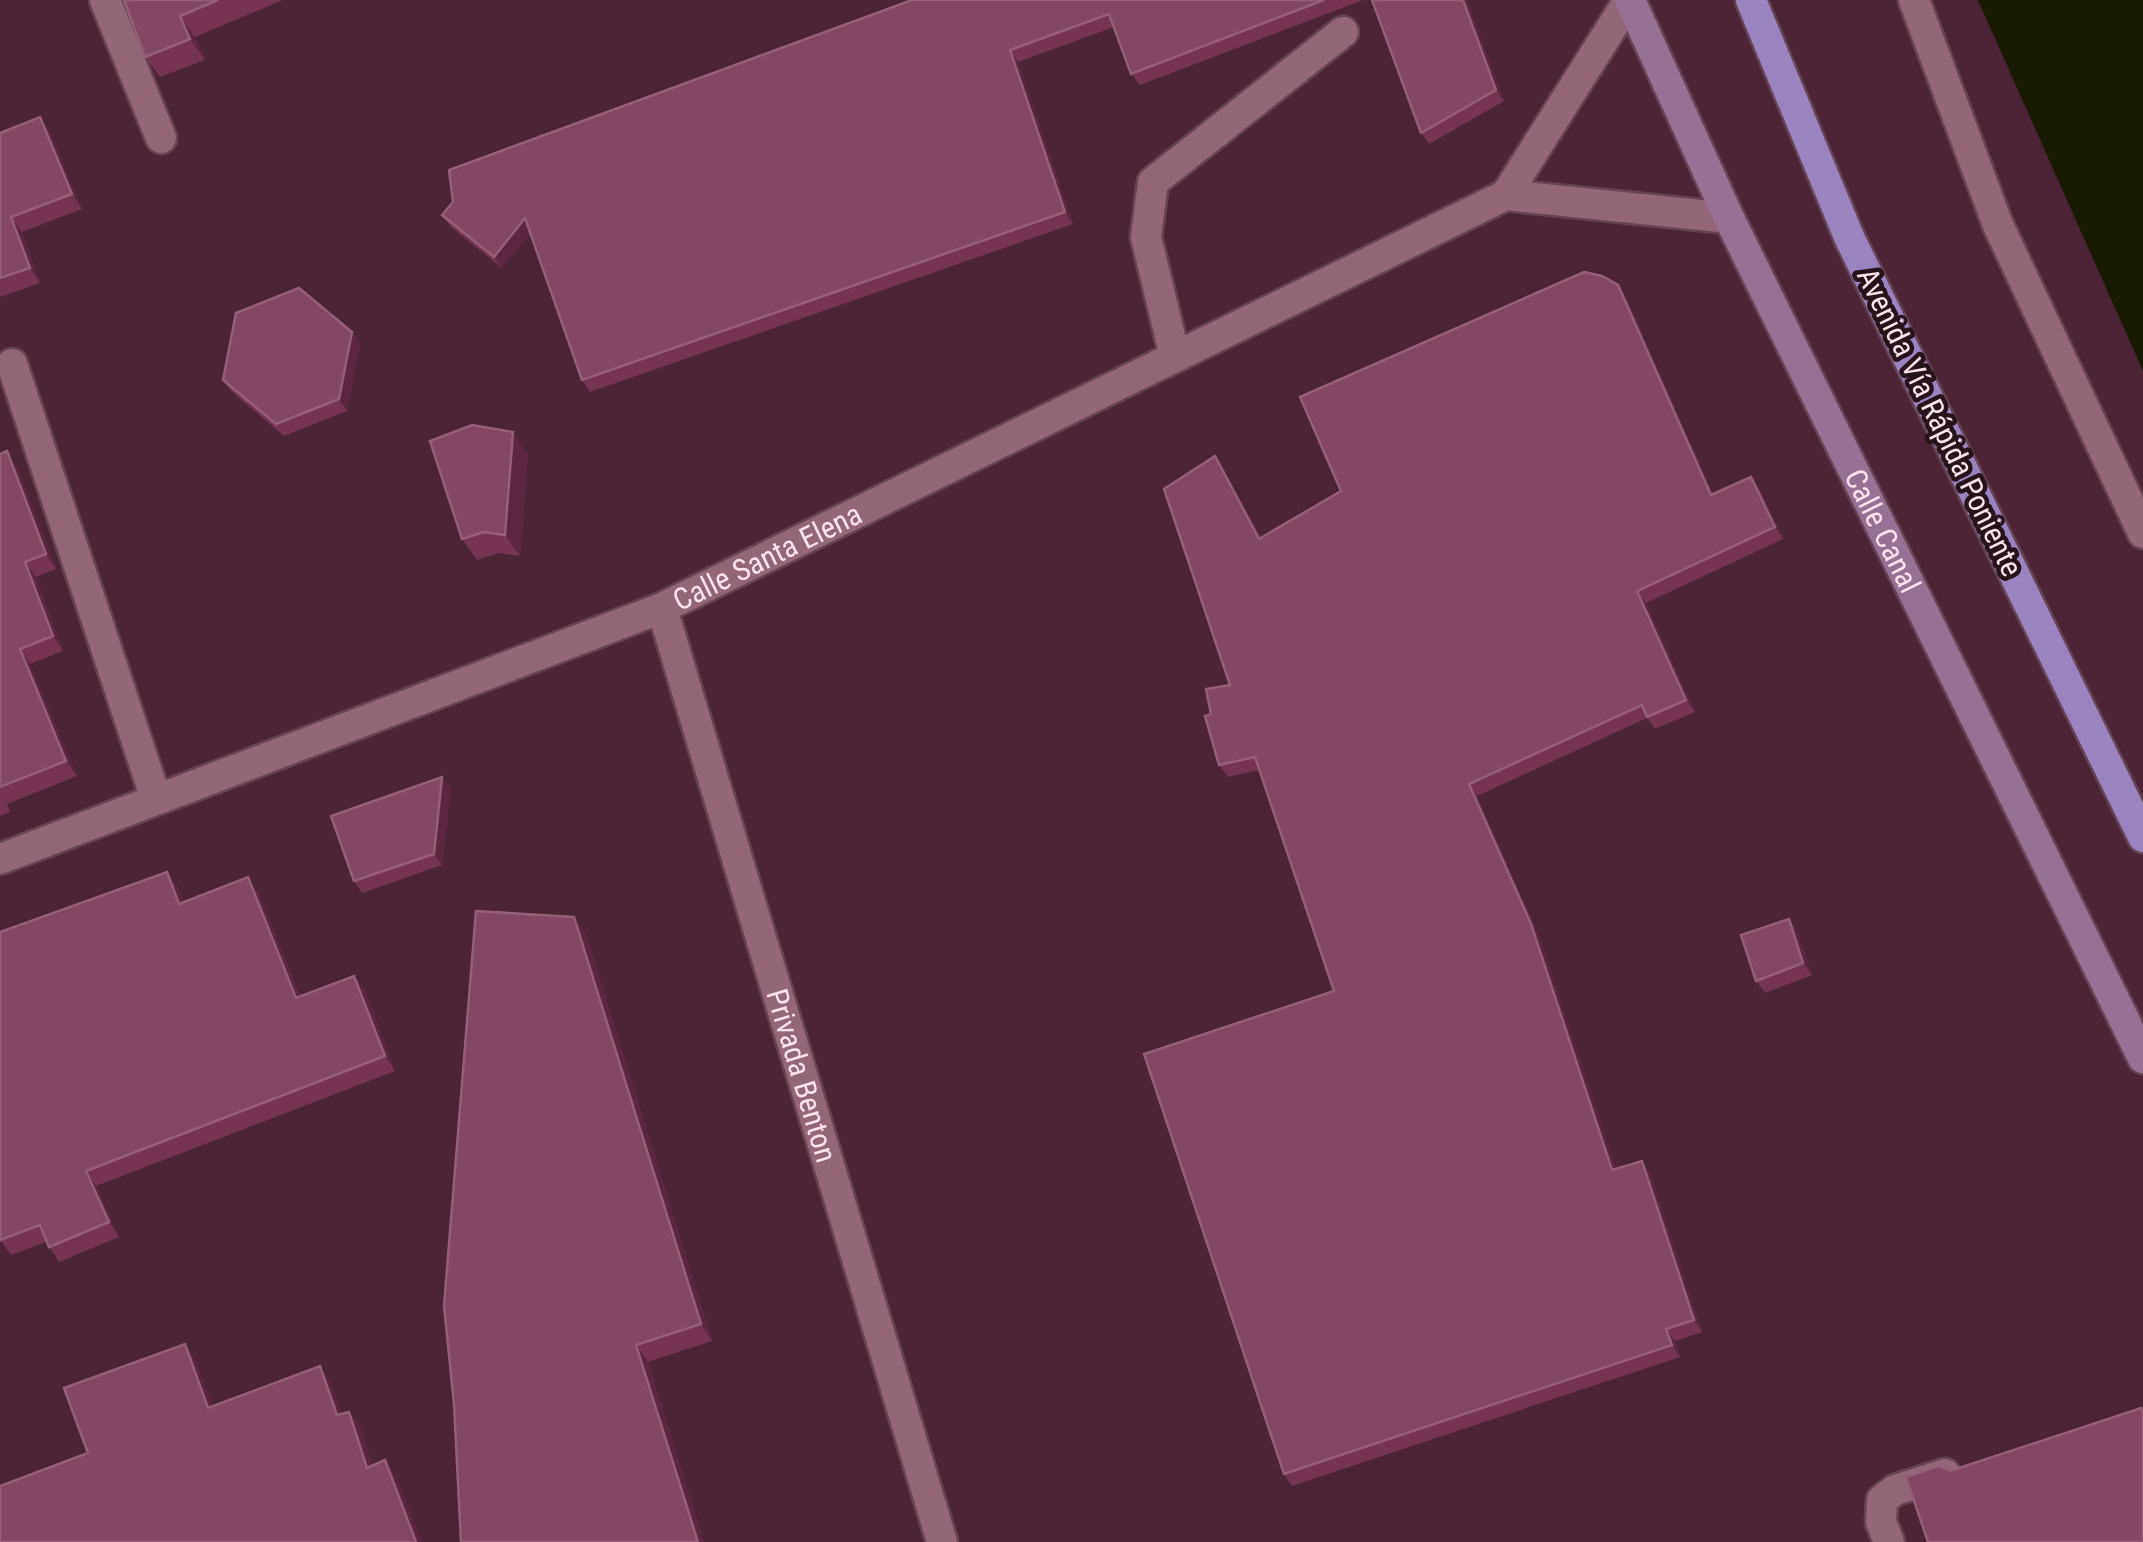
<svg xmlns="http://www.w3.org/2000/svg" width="2143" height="1542" viewBox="0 0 2143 1542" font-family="'Roboto Condensed',sans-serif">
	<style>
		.water { fill: #171902 }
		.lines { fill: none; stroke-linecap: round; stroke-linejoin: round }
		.service-casing { stroke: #644352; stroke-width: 35 }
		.minor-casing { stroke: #644352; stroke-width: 35 }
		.secondary-casing { stroke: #644352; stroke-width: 35 }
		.trunk-casing { stroke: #644352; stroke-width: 35 }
		.service { stroke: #936678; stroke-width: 30 }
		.minor { stroke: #936678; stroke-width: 30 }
		.secondary { stroke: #957193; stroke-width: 30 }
		.trunk { stroke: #9a84c0; stroke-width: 30 }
		.wall { fill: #763352 }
		.shaded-wall { fill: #5f2540 }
		.building { fill: #844663; stroke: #975e78; stroke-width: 2.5 }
		.labels { text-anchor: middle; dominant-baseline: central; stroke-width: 9; stroke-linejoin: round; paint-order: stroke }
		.street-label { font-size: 30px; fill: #fce2eb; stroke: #26141b }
	</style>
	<rect width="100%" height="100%" fill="#4b2435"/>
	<path class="water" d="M 1978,0 L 2143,0 L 2143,371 Z"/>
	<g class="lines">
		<defs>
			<g id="service">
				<path d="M 1914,0 L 1998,225 L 2143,533"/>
				<path d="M 1175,357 L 1146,237 L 1153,182 L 1343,32"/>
				<path d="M 1889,1542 L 1881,1522 L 1882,1500 L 1895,1490 L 1945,1474"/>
			</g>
			<g id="minor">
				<path d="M 105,0 L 161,138"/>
				<path d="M 1506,195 L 1729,218"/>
				<path d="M 12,364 L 156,799"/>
				<path id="s1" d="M 662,608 L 942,1542"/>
				<path id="s2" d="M 0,859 L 662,608 L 1506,195 L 1629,0"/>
			</g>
			<g id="secondary">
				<path id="s3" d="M 1630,0 L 1729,218 L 2143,1058"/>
			</g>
			<path id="trunk" d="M 1751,0 L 1849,237 L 2143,837"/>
		</defs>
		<use href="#service" class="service-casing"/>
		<use href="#minor" class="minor-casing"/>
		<use href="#secondary" class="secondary-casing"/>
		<use href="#trunk" class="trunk-casing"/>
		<use href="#service" class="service"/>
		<use href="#minor" class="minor"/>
		<use href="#secondary" class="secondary"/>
		<use href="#trunk" class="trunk"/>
	</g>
	<g class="wall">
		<path d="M 124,0 L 283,0 L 195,37 L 205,60 L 160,77 L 145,57 Z"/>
		<path d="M 912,0 L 1363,0 L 1140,85 L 1131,74 L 1114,27 L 1018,62 L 1073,224 L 590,392 L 582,380 L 530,233 L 502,268 L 451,227 L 442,215 Z"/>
		<path d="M 1467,0 L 1504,101 L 1429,144 L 1421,133 Z"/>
		<path d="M 50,132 L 82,209 L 22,232 L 40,283 L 0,297 L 0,133 Z"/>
		<path d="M 1626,297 L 1713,494 L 1751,477 L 1760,489 L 1783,539 L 1646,603 L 1695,712 L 1655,729 L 1647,718 L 1477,796 L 1539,936 L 1616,1169 L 1642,1161 L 1650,1173 L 1702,1332 L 1675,1341 L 1680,1357 L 1292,1486 L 1284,1474 L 1334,991 L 1259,770 L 1228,777 L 1219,765 L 1211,714 L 1230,685 L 1215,456 L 1223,468 L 1261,538 L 1341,491 Z"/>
		<path d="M 352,332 L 360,343 L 347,411 L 284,436 L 232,392 L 223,380 Z"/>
		<path d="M 0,454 L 17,467 L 56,569 L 36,577 L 63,651 L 30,664 L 77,776 L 7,804 L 10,812 L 0,816 Z"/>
		<path d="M 528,454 L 520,556 L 499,553 L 477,560 L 462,539 Z"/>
		<path d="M 451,788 L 442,865 L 362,893 L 354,881 Z"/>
		<path d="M 178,887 L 183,903 L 258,892 L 300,996 L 354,976 L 365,990 L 395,1071 L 96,1186 L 119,1237 L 59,1262 L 46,1242 L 11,1255 L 1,1241 L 0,1242 L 0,932 Z"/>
		<path d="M 1797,931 L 1812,975 L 1765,993 L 1756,981 Z"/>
		<path d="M 586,934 L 712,1341 L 648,1362 L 704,1542 L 461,1542 Z"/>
	</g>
	<g class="shaded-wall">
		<path d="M 1463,0 L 1467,0 L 1504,101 L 1496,90 Z"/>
		<path d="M 180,16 L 195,37 L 205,60 L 190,39 Z"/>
		<path d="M 1010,50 L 1018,62 L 1073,224 L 1065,212 Z"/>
		<path d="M 40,117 L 50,132 L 82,209 L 72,194 Z"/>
		<path d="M 11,217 L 22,232 L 40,283 L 30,268 Z"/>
		<path d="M 525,218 L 533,230 L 502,268 L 494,257 Z"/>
		<path d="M 1618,285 L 1626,297 L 1719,507 L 1711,495 Z"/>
		<path d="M 352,332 L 360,343 L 347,411 L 339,399 Z"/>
		<path d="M 513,432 L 528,454 L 520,556 L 505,535 Z"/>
		<path d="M 7,451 L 17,467 L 56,569 L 46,554 Z"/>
		<path d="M 1215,456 L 1223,468 L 1267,551 L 1259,539 Z"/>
		<path d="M 1751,477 L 1760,489 L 1783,539 L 1775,527 Z"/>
		<path d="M 25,562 L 36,577 L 63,651 L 53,636 Z"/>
		<path d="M 1637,591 L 1646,603 L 1695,712 L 1686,700 Z"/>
		<path d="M 20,649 L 30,664 L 77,776 L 66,761 Z"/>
		<path d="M 442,777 L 451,788 L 442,865 L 434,854 Z"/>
		<path d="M 1469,784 L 1477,796 L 1539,936 L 1621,1182 L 1612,1170 Z"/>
		<path d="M 167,872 L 178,887 L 190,919 L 179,904 Z"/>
		<path d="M 248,877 L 258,892 L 306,1012 L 296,998 Z"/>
		<path d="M 574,917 L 586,934 L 712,1341 L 701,1324 Z"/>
		<path d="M 1789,919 L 1797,931 L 1812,975 L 1803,963 Z"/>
		<path d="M 354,976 L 365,990 L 395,1071 L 385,1056 Z"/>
		<path d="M 1642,1161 L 1650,1173 L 1702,1332 L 1694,1320 Z"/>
		<path d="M 86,1171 L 96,1186 L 119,1237 L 109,1222 Z"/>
		<path d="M 1666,1329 L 1675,1341 L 1680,1357 L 1672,1345 Z"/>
		<path d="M 185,1344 L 196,1361 L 220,1425 L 208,1408 Z"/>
		<path d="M 636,1345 L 648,1362 L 704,1542 L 698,1542 Z"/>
		<path d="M 320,1366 L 331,1383 L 349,1432 L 337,1415 Z"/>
		<path d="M 349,1412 L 361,1428 L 379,1484 L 367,1468 Z"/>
		<path d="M 385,1460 L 397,1477 L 422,1542 L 416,1542 Z"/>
	</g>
	<g class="building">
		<path d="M 124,0 L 218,0 L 180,16 L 190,39 L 145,57 Z"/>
		<path d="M 912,0 L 1324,0 L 1131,74 L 1109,14 L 1010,50 L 1065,212 L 582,380 L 525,218 L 494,257 L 442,215 L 453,202 L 449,170 Z"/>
		<path d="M 1372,0 L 1463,0 L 1496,90 L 1421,133 Z"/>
		<path d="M 40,117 L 72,194 L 11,217 L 30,268 L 0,278 L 0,133 Z"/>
		<path d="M 1584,272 L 1602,276 L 1618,285 L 1711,495 L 1751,477 L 1775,527 L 1637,591 L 1686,700 L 1647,717 L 1642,705 L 1469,784 L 1531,924 L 1612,1170 L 1642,1161 L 1694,1320 L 1666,1329 L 1672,1345 L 1284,1474 L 1144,1054 L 1334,991 L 1255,757 L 1219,765 L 1205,716 L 1211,714 L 1206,689 L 1230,685 L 1164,489 L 1215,456 L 1259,539 L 1341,491 L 1300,397 Z"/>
		<path d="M 299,288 L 352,332 L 339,399 L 276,424 L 223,380 L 236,313 Z"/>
		<path d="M 472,425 L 513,432 L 505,535 L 484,532 L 462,539 L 430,441 Z"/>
		<path d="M 7,451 L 46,554 L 25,562 L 53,636 L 20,649 L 66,761 L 0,787 L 0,454 Z"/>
		<path d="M 442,777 L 434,854 L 354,881 L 331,816 Z"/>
		<path d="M 167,872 L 179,904 L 248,877 L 296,998 L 354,976 L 385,1056 L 86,1171 L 109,1222 L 49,1247 L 40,1225 L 0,1240 L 0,932 Z"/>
		<path d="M 476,911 L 574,917 L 701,1324 L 636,1345 L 698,1542 L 461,1542 L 454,1404 L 444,1306 Z"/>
		<path d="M 1789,919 L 1803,963 L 1756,981 L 1741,935 Z"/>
		<path d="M 185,1344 L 208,1408 L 320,1366 L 337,1415 L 349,1412 L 367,1468 L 385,1460 L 416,1542 L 0,1542 L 0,1486 L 88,1453 L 64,1388 Z"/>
		<path d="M 2141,1408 L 2143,1414 L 2143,1542 L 1928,1542 L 1906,1477 L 1939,1466 L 1950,1471 Z"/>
	</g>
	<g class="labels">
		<g class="street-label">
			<text transform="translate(1940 422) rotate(64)">Avenida Vía Rápida Poniente</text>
			<text stroke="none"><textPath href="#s3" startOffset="588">Calle Canal</textPath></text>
			<text stroke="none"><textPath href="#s2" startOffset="825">Calle Santa Elena</textPath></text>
			<text stroke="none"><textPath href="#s1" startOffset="488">Privada Benton</textPath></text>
		</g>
	</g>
</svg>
